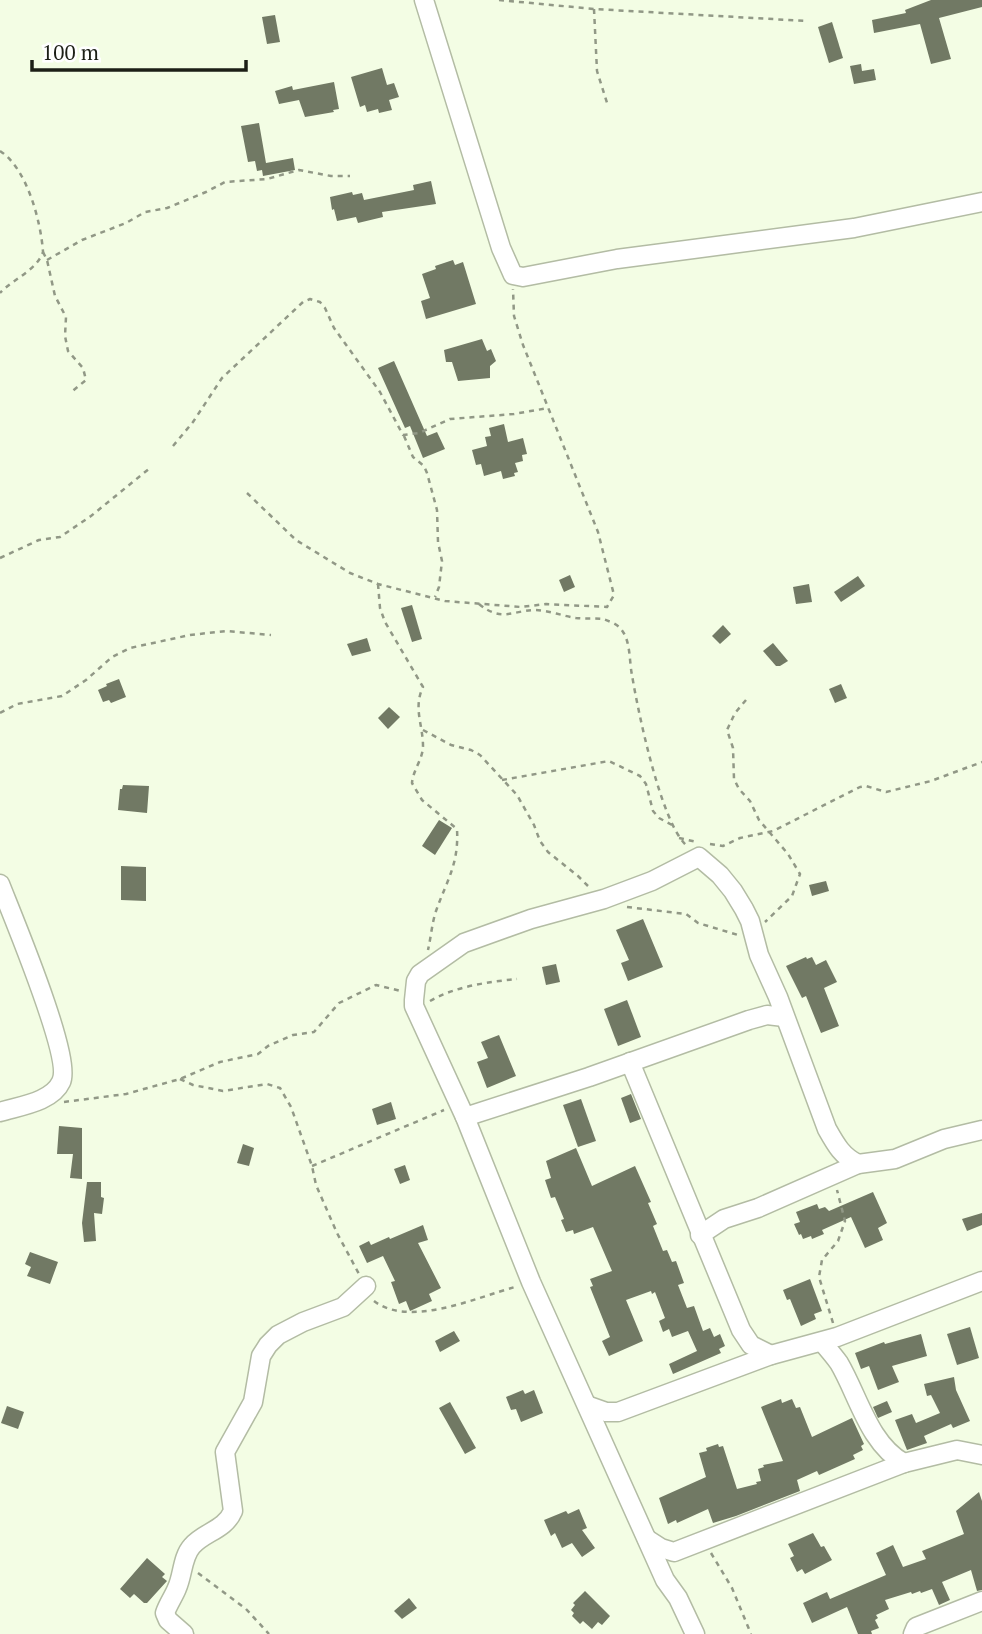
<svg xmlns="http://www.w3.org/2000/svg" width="982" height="1634" viewBox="0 0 982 1634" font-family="'PT Serif',serif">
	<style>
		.building { fill: #717964 }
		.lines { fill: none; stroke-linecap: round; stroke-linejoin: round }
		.minor-casing { stroke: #b3bca4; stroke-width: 21 }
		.path { stroke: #919886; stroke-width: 2.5; stroke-dasharray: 5 5; stroke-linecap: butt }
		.minor { stroke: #fff; stroke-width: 18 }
	</style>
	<rect width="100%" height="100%" fill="#f3fde4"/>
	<g class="building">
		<path d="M 931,0 L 982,0 L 982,7 L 939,18 L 951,59 L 931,64 L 920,24 L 874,33 L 872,20 L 906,13 L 905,10 Z"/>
		<path d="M 275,15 L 280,42 L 267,44 L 262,17 Z"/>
		<path d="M 832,22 L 843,58 L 829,63 L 818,27 Z"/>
		<path d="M 861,64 L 862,71 L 874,69 L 876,80 L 854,84 L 850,66 Z"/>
		<path d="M 382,68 L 387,85 L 394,83 L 399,97 L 389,100 L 392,110 L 379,113 L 378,109 L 367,112 L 365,105 L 360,107 L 351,77 Z"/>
		<path d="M 334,82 L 339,109 L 333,110 L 334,112 L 305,117 L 299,100 L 279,104 L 275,91 L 292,86 L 293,90 Z"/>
		<path d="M 259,123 L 266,163 L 293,158 L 295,170 L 263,176 L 262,170 L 257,171 L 255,161 L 248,162 L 241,126 Z"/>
		<path d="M 431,181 L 436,204 L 382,212 L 383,217 L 358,223 L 356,217 L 337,221 L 334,209 L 332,210 L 330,197 L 352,192 L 353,195 L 362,193 L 364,200 L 414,190 L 413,185 Z"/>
		<path d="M 453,260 L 455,265 L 463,262 L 476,304 L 426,319 L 421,301 L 430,298 L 422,274 L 436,269 L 435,266 Z"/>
		<path d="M 482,339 L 487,351 L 491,349 L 496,361 L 490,366 L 490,378 L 458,381 L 452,362 L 446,362 L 444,350 Z"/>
		<path d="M 394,361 L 427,436 L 437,432 L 445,449 L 423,458 L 410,426 L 405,428 L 378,368 Z"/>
		<path d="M 504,424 L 508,442 L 523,438 L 527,454 L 522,455 L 523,461 L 515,463 L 518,472 L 514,473 L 515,476 L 503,479 L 501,471 L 484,476 L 481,464 L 476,465 L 472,450 L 487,446 L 485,437 L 491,436 L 489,428 Z"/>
		<path d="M 570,575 L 575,587 L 564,592 L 559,580 Z"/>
		<path d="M 858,576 L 865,586 L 841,602 L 834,592 Z"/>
		<path d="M 809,584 L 812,602 L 796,604 L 793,587 Z"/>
		<path d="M 412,605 L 422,639 L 412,642 L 401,608 Z"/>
		<path d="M 723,625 L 731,634 L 720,644 L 712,636 Z"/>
		<path d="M 367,638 L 371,651 L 352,656 L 347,644 Z"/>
		<path d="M 773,643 L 788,661 L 780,666 L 776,666 L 763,651 Z"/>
		<path d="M 119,679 L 126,697 L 111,703 L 109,700 L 103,702 L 98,690 L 107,686 L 106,684 Z"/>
		<path d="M 841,684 L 847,698 L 835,703 L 829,689 Z"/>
		<path d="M 389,707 L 400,717 L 388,729 L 378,718 Z"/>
		<path d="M 123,785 L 149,786 L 147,813 L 118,810 L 120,789 L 122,789 Z"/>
		<path d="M 439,820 L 452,828 L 435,855 L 422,846 Z"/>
		<path d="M 121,866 L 146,867 L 146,901 L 121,900 Z"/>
		<path d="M 826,881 L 829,891 L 812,896 L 809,885 Z"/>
		<path d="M 643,919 L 663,967 L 628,981 L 621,963 L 629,960 L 616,930 Z"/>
		<path d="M 806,957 L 807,959 L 812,957 L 816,965 L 826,960 L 837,982 L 824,988 L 839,1026 L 821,1033 L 806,996 L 802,998 L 786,966 Z"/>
		<path d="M 556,964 L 560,982 L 546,985 L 542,967 Z"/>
		<path d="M 627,1000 L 641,1037 L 618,1046 L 604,1009 Z"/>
		<path d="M 499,1035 L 516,1076 L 487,1088 L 477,1062 L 488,1058 L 481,1042 Z"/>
		<path d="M 631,1094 L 641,1119 L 630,1123 L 621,1098 Z"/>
		<path d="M 581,1099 L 596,1141 L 578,1147 L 563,1105 Z"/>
		<path d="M 391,1102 L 396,1119 L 377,1125 L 372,1109 Z"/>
		<path d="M 59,1126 L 82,1128 L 82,1179 L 70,1178 L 73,1154 L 57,1154 Z"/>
		<path d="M 243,1144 L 254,1148 L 249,1166 L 237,1163 Z"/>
		<path d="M 576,1148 L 592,1186 L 635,1166 L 651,1202 L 648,1203 L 657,1224 L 653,1226 L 663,1251 L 667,1250 L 672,1262 L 676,1261 L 684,1283 L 678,1285 L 687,1308 L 694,1306 L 703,1331 L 710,1328 L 714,1337 L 720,1334 L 725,1346 L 719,1349 L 721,1353 L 673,1374 L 669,1364 L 697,1351 L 688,1331 L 672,1337 L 669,1329 L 663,1332 L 659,1321 L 665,1318 L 655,1292 L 652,1294 L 651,1291 L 626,1300 L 643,1341 L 609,1356 L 602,1341 L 610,1337 L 590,1287 L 593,1286 L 590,1279 L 612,1271 L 593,1227 L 574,1234 L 573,1230 L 566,1232 L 561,1220 L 564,1219 L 555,1197 L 551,1198 L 545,1180 L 551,1178 L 546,1161 Z"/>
		<path d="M 405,1165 L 410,1180 L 400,1184 L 394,1169 Z"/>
		<path d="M 87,1182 L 101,1182 L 101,1197 L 104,1198 L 102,1214 L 94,1213 L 96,1241 L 84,1242 L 82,1223 Z"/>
		<path d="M 873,1192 L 887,1223 L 878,1228 L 883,1240 L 865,1248 L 851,1217 L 822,1230 L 824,1234 L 812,1239 L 811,1236 L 803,1239 L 801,1234 L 799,1235 L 794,1224 L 800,1222 L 796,1212 L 817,1204 L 819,1209 L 825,1207 L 829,1211 Z"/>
		<path d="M 982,1213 L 982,1225 L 967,1231 L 962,1219 Z"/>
		<path d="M 423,1225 L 428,1240 L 418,1243 L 441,1288 L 429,1294 L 432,1301 L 410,1311 L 406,1301 L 399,1304 L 391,1282 L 395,1281 L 383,1256 L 367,1263 L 359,1246 L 369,1241 L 371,1245 L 389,1237 L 390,1239 Z"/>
		<path d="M 30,1252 L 58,1262 L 50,1284 L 27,1276 L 31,1267 L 25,1264 Z"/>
		<path d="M 810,1279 L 822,1311 L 814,1314 L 816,1319 L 801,1326 L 790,1299 L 787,1300 L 783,1290 Z"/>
		<path d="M 970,1327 L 979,1358 L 957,1365 L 947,1334 Z"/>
		<path d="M 454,1331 L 460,1341 L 440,1352 L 435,1341 Z"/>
		<path d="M 921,1334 L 927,1356 L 892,1366 L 899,1382 L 878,1390 L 869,1366 L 861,1369 L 855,1353 L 884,1342 L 885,1344 Z"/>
		<path d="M 954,1377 L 956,1390 L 970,1421 L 953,1428 L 951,1424 L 924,1436 L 927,1443 L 907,1450 L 895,1420 L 912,1414 L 916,1423 L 940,1413 L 931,1395 L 927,1396 L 924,1384 Z"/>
		<path d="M 523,1390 L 525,1394 L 534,1390 L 543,1413 L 521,1422 L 516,1409 L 511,1410 L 506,1397 Z"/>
		<path d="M 781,1399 L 782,1403 L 792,1399 L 796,1408 L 800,1407 L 812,1437 L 852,1418 L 864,1444 L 861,1446 L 863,1450 L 853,1455 L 855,1459 L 819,1475 L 817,1471 L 797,1480 L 800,1491 L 736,1516 L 713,1523 L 708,1509 L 677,1523 L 676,1520 L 668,1524 L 659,1498 L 706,1477 L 699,1453 L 707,1451 L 706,1448 L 718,1444 L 719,1447 L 723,1446 L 737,1489 L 757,1484 L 756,1482 L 761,1481 L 758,1469 L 764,1467 L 763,1465 L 783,1461 L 761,1407 Z"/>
		<path d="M 887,1401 L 892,1412 L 878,1418 L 873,1407 Z"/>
		<path d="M 450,1402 L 476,1448 L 465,1454 L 439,1408 Z"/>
		<path d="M 7,1406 L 24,1412 L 18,1429 L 1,1423 Z"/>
		<path d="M 979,1492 L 982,1501 L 982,1590 L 977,1591 L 971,1570 L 942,1582 L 950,1600 L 939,1605 L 932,1589 L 921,1593 L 920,1591 L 912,1594 L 911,1592 L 885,1600 L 889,1609 L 876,1615 L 878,1618 L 875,1620 L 879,1628 L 871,1631 L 872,1634 L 858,1634 L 847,1607 L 812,1623 L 803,1603 L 827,1592 L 830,1599 L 886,1575 L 876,1553 L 893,1545 L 903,1567 L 926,1559 L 922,1551 L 964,1534 L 956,1511 Z"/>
		<path d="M 579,1509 L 587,1528 L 582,1530 L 595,1548 L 582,1557 L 572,1543 L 562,1548 L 555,1533 L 551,1536 L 544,1520 L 566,1511 L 568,1514 Z"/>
		<path d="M 813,1533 L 821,1547 L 824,1546 L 832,1560 L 805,1574 L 802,1569 L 797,1572 L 790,1558 L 794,1556 L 788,1544 Z"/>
		<path d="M 147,1558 L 165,1574 L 162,1577 L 167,1581 L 147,1603 L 144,1603 L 134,1594 L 130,1598 L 120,1589 Z"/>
		<path d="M 585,1591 L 610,1616 L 602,1625 L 598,1622 L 592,1629 L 583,1621 L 580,1624 L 572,1616 L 574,1613 L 571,1610 L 575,1605 L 573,1603 Z"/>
		<path d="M 409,1598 L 417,1608 L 402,1619 L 394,1611 Z"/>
	</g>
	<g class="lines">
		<defs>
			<g id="minor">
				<path d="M 424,0 L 501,248 L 513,275 L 523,277 L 617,259 L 854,228 L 982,202"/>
				<path d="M 0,884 C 12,915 73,1059 61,1082 C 52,1102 19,1106 0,1112"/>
				<path d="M 630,1062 L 741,1330 L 751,1345 L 771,1355"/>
				<path d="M 465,1117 L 589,1077 L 749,1020 L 767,1015 L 784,1017"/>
				<path d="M 700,1235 L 724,1219 L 758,1208 L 858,1164 L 895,1159 L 944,1139 L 982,1130"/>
				<path d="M 822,1342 C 828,1349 834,1356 839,1363 C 858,1395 869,1444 904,1463 L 957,1450 L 982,1455"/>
				<path d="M 589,1406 L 606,1412 L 618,1412 L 771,1355 L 837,1337 L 982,1281"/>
				<path d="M 647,1539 L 661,1548 L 674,1552 L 904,1463"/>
				<path d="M 184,1634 L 168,1620 L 165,1613 C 168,1604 174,1596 177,1588 C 183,1575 182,1557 192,1546 C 204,1532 225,1530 233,1511 L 225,1452 L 253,1402 L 261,1356 L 268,1345 L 278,1335 L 303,1322 L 343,1307 L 366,1286"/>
				<path d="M 695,1634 L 678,1598 L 665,1580 L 531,1282 L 465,1117 L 414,1006 L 414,1000 L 416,981 L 420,974 L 464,943 L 531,919 L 604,899 L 652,881 L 699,857 L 720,875 L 733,891 L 744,909 L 750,921 L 759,955 L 778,997 L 827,1129 C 836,1145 842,1156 858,1164"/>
				<path d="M 913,1634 L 916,1627 L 982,1601"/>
			</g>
		</defs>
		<use href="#minor" class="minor-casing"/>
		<g class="path">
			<path d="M 499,0 L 594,9 L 807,21"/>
			<path d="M 594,9 L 597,71 L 608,106"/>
			<path d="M 0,151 C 27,168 41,222 43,252 C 37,270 13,279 0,293"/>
			<path d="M 43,252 L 47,260 L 55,296 L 66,317 L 65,336 L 68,351 L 83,368 L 86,380 L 70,393"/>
			<path d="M 47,260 L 82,240 L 126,223 L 145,212 L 167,208 L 206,192 L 225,182 L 267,179 L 299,170 L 331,176 L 350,176"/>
			<path d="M 404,436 L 413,457 L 424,466 L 427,473 L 437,510 L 438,542 L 442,561 L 439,587 L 435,597"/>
			<path d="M 173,446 L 193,422 L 222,378 L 303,302 L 310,299 L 320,302 L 325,308 L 334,328 L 380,392 L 403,435 L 419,433 L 450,419 L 514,414 L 548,408"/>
			<path d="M 247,493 L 296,540 L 350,573 L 378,584 L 445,601 L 521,607 L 546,604 L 607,607 L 614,595 L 598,532 L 523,345 L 514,316 L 513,289"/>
			<path d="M 0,558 L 39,540 L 60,537 L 91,516 L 150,468"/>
			<path d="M 378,584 L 380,608 L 385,622 L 423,687 C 413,708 423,725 423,746 C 423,759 413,770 412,783 L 422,800 L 457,829 C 459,864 447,880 436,911 C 432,923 431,937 428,950"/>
			<path d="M 479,604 C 501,622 512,611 534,610 C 547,610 563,616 576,618 C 585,619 594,618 603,619 C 609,621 617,624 621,629 C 631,641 629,661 632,675 C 638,712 661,822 686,845"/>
			<path d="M 746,700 L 735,713 L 727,730 L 733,748 L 734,779 L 739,789 L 750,801 L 759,820 L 788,854 L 800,874 L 792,896 L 765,922"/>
			<path d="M 0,713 L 17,704 L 62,696 L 86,680 L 112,657 L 130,648 L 190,635 L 226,631 L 271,635"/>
			<path d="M 423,730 L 451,745 L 471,750 L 480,755 L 517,795 L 534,825 L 540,841 L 548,852 L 578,876 L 588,886"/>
			<path d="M 502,780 L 609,761 L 640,776 L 646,784 L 653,811 L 659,818 L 672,825"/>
			<path d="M 679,838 L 697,842"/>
			<path d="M 710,844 L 723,846 L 740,838 L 773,831 L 860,787 L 866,786 L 886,792 L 931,781 L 982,762"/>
			<path d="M 627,907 L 686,914 L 698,923 L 738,935"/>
			<path d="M 430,1001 C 456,986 488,982 517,979"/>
			<path d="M 180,1079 L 193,1085 L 223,1091 L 267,1084 L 280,1088 L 291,1107 L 312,1166 L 316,1185 L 337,1233 L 359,1274"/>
			<path d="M 64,1102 L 126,1094 L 180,1079 L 220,1062 L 258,1054 L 268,1046 L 293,1035 L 314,1032 L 339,1003 L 376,985 L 401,991"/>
			<path d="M 312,1166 L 444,1110"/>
			<path d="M 374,1301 C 409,1328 475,1298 515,1287"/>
			<path d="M 833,1323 L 819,1277 L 822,1260 L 838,1241 L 845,1221 L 837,1190"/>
			<path d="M 711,1553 L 732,1588 L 751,1634"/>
			<path d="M 198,1573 L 246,1609 L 269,1634"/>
		</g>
		<use href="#minor" class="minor"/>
	</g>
	<path d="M32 60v10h214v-10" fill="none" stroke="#1c1f16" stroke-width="3.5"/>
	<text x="42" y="60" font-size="21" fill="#1c1f16" stroke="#ffffff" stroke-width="5" paint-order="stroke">100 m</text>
</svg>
